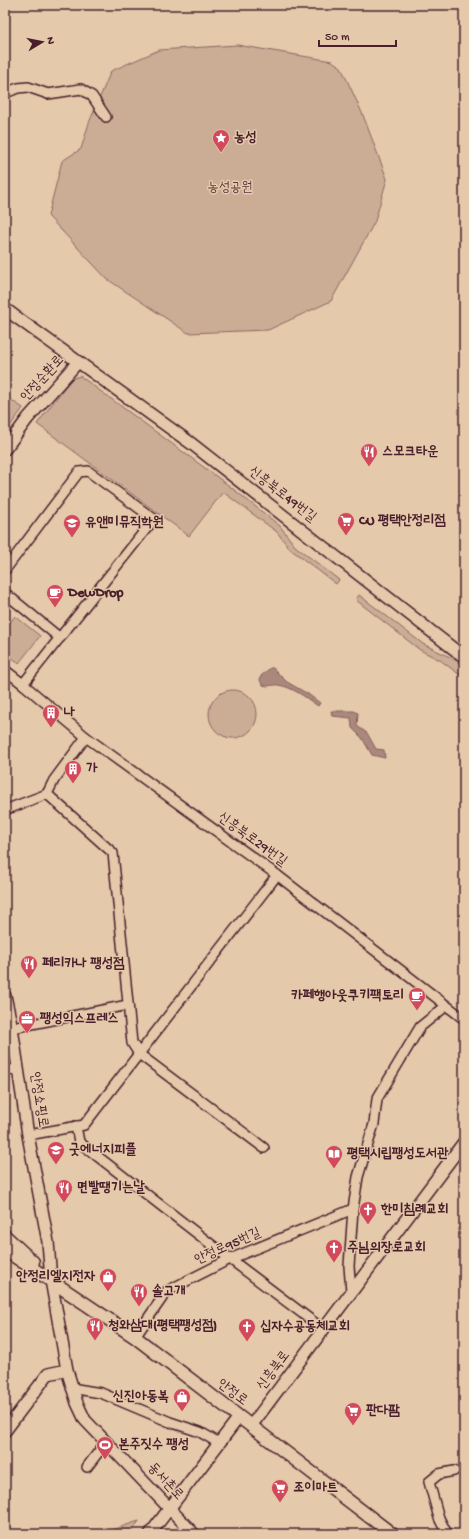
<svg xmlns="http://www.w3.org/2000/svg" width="469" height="1539" viewBox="0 0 469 1539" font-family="'Gochi Hand','Poor Story',sans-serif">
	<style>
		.green { fill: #cbad96; stroke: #8a6660 }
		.water { fill: #aa887b; stroke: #845e5b }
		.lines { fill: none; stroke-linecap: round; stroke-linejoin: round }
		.minor-casing { stroke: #4a1f2b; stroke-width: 12 }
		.tertiary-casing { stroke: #4a1f2b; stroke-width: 14 }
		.secondary-casing { stroke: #4a1f2b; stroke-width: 15 }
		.minor { stroke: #e4c9ab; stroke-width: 9 }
		.tertiary { stroke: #e4c9ab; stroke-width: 11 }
		.secondary { stroke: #e4c9ab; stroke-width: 12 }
		.labels { text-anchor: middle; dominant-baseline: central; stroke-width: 3; stroke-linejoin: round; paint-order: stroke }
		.poi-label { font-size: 14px; font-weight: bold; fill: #4a1f2b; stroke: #e4c9ab; text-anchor: start }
		.park-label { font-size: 14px; fill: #5d343b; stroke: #e4c9ab }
		.street-label { font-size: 14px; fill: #4a1f2b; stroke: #e4c9ab }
	</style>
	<rect width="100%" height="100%" fill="#e4c9ab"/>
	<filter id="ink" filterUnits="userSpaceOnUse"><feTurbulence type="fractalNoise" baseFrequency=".025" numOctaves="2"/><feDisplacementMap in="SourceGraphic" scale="8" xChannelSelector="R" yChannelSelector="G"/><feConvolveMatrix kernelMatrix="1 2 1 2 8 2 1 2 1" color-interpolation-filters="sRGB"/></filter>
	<g filter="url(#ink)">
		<g class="green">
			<path d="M 237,45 L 332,61 L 341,67 L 363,115 L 387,179 L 375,221 L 331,301 L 268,330 L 188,333 L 107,279 L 48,216 L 62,161 L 81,149 L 89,123 L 111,71 L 159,50 Z"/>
			<path d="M 80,376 L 228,485 L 280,526 L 295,546 L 339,580 L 336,584 L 290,549 L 277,532 L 223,492 L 189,536 L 37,424 L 71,379 Z"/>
			<path d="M 5,396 L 23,408 L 5,433 Z"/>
			<path d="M 359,595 L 423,644 L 452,658 L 464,667 L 464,678 L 440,660 L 420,650 L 356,600 Z"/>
			<path d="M 15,616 L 40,636 L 19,663 L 5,653 L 5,629 Z"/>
			<circle cx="233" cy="714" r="24"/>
			<path d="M 139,1521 L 130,1534 L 99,1534 Z"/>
		</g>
		<g class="water">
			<path d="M 270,668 L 273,668 L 287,682 L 308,694 L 320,703 L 318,706 C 306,698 293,687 278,685 C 271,684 263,690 260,680 L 261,676 Z"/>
			<path d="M 331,711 L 354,711 L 358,713 L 357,726 L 367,733 L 376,749 L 384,750 L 385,758 L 372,755 L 362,738 L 352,728 L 351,718 L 332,716 Z"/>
		</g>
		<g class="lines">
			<defs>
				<g id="minor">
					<path d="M 5,89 L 8,92 L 18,88 L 28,87 L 48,94 L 81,89 L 92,96 L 106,117"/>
					<path d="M 5,570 L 79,472 L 88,471 L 154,519 L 23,684"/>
					<path d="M 5,593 L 60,638"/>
					<path d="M 5,670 L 23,684 L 86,737 L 277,875 L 464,1019"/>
					<path d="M 47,794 L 113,853 L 132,1043 L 139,1054 L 264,1148"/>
					<path d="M 47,794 L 54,780 L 86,737"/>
					<path d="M 5,810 L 47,794"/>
					<path d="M 12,1028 L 128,1005"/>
					<path d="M 5,1071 L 17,1069"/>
					<path d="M 76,1126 L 79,1142 L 230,1259 L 323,1329"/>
					<path d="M 28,1135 L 84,1125 L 277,875"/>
					<path d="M 351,1292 L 349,1266 L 353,1209 L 358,1177 L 374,1124 L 377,1099 L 420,1027 L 446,1006"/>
					<path d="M 135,1337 L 167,1291 L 230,1259 L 353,1209"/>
					<path d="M 71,1388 L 101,1393 L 170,1422 L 200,1432 L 219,1443"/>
					<path d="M 87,1467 L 106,1442"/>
					<path d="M 447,1534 L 439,1518 L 429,1482 L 439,1474 L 454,1471"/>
				</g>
				<g id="tertiary">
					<path d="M 5,309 L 192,444 L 464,657"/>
					<path d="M 5,449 L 28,418 L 78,362"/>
					<path d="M 5,996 L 12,1028 L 28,1135 L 48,1242 L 51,1280 L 67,1370 L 77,1403 L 85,1420 L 194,1534"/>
					<path d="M 251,1426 L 464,1142"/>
					<path d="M 5,1431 L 48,1374 L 67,1370"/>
					<path d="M 150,1534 L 239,1417"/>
				</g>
				<g id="secondary">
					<path d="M 5,1236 L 33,1262"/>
					<path d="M 5,1250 L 135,1337 L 392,1534"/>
				</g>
			</defs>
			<use href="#minor" class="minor-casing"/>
			<use href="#tertiary" class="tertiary-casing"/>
			<use href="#secondary" class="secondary-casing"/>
			<use href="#minor" class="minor"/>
			<use href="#tertiary" class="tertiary"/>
			<use href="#secondary" class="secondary"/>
		</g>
	</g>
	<defs>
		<symbol id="sight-pin" viewBox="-11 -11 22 30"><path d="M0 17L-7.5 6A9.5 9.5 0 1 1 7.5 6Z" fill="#d1495b" stroke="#e4c9ab"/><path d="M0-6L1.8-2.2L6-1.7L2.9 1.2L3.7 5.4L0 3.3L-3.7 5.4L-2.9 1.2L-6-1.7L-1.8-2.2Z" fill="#fff"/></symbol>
		<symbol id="restaurant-pin" viewBox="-11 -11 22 30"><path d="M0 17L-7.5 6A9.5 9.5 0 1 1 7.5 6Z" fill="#d1495b" stroke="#e4c9ab"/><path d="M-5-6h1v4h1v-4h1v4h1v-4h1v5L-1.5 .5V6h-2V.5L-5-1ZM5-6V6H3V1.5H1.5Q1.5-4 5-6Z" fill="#fff"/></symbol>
		<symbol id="supermarket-pin" viewBox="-11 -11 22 30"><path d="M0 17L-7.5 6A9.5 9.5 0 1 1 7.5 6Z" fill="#d1495b" stroke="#e4c9ab"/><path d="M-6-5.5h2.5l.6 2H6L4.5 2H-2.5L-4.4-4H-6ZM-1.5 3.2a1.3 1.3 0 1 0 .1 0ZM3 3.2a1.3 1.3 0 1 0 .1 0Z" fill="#fff"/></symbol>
		<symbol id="school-pin" viewBox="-11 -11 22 30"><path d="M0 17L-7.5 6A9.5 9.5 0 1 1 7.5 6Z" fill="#d1495b" stroke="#e4c9ab"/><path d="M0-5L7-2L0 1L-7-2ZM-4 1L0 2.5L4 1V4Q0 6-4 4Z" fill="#fff"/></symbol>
		<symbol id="cafe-pin" viewBox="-11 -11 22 30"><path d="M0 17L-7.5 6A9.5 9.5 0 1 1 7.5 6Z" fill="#d1495b" stroke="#e4c9ab"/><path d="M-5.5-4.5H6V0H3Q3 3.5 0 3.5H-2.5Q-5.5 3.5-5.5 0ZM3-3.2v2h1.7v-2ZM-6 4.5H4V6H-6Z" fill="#fff"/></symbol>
		<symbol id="building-pin" viewBox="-11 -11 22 30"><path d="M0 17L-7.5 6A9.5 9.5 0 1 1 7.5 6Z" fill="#d1495b" stroke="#e4c9ab"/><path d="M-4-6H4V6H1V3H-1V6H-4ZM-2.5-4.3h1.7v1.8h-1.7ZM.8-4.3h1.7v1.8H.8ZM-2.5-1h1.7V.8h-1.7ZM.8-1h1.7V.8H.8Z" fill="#fff"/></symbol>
		<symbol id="office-pin" viewBox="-11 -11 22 30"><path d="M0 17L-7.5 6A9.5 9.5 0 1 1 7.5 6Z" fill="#d1495b" stroke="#e4c9ab"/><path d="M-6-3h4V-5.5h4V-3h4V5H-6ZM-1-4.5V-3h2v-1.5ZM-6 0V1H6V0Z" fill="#fff"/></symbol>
		<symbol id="library-pin" viewBox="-11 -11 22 30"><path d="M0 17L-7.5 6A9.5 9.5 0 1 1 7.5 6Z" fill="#d1495b" stroke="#e4c9ab"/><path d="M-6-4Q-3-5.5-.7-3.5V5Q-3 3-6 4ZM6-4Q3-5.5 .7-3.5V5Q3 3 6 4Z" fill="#fff"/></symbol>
		<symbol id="church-pin" viewBox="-11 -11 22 30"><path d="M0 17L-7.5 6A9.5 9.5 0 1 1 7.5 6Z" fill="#d1495b" stroke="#e4c9ab"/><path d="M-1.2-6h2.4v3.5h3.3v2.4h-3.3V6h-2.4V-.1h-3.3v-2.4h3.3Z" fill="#fff"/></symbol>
		<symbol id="shop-pin" viewBox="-11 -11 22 30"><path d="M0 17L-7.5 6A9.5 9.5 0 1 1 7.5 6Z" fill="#d1495b" stroke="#e4c9ab"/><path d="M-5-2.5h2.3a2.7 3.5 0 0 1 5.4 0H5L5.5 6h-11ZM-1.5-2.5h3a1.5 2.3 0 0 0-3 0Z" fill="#fff"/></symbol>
		<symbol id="stadium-pin" viewBox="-11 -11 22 30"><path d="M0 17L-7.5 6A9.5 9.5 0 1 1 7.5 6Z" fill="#d1495b" stroke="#e4c9ab"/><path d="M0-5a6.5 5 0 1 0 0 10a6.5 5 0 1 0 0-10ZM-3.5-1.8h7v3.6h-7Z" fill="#fff"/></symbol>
	</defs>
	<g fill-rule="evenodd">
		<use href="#sight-pin" x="211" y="128" width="20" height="27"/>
		<use href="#restaurant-pin" x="359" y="442" width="20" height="27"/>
		<use href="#supermarket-pin" x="336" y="511" width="20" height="27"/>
		<use href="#school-pin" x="62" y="513" width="20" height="27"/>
		<use href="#cafe-pin" x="45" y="583" width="20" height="27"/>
		<use href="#building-pin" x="41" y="703" width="20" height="27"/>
		<use href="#building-pin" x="63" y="759" width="20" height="27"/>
		<use href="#restaurant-pin" x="19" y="954" width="20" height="27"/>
		<use href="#cafe-pin" x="407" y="986" width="20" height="27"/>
		<use href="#office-pin" x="17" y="1009" width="20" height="27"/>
		<use href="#school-pin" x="46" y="1140" width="20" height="27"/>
		<use href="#library-pin" x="324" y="1144" width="20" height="27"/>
		<use href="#restaurant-pin" x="54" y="1178" width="20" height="27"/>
		<use href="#church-pin" x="358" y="1200" width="20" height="27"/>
		<use href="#church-pin" x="324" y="1238" width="20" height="27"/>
		<use href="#shop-pin" x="98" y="1267" width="20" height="27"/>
		<use href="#restaurant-pin" x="129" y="1282" width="20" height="27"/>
		<use href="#restaurant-pin" x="85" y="1316" width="20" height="27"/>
		<use href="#church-pin" x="237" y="1317" width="20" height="27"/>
		<use href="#shop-pin" x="172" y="1387" width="20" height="27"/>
		<use href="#supermarket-pin" x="343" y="1401" width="20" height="27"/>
		<use href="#stadium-pin" x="95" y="1435" width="20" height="27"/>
		<use href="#supermarket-pin" x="270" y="1478" width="20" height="27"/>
	</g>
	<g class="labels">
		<g class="poi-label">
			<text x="234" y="138">농성</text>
			<text x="382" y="452">스모크타운</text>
			<text x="359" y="521">CU 평택안정리점</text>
			<text x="85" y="523">유앤미뮤직학원</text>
			<text x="68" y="593">DewDrop</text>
			<text x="64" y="713">나</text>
			<text x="86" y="769">가</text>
			<text x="42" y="964">페리카나 팽성점</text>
			<text x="404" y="996" text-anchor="end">카페행아웃쿠키팩토리</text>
			<text x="40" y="1019">팽성익스프레스</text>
			<text x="69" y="1150">굿에너지피플</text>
			<text x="347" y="1154">평택시립팽성도서관</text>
			<text x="77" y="1188">면빨땡기는날</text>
			<text x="381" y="1210">한미침례교회</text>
			<text x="347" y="1248">주님의장로교회</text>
			<text x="95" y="1277" text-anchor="end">안정리엘지전자</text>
			<text x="152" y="1292">솔고개</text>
			<text x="108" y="1326">청와삼대(평택팽성점)</text>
			<text x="260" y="1327">십자수공동체교회</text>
			<text x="169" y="1397" text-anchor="end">신진아동복</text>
			<text x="366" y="1411">판다팜</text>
			<text x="118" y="1445">본주짓수 팽성</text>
			<text x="293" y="1488">조이마트</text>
		</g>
		<g class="park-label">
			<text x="230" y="188">농성공원</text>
		</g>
		<g class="street-label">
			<text transform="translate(43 379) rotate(-48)">안정순환로</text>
			<text transform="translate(282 495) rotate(38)">신흥북로49번길</text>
			<text transform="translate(252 840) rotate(36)">신흥북로29번길</text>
			<text transform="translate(38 1100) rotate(81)">안정쇼핑로</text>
			<text transform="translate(228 1247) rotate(-24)">안정로95번길</text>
			<text transform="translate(274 1371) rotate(-53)">신흥북로</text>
			<text transform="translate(232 1393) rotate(37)">안정로</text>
			<text transform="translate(165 1482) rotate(47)">동서촌로</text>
		</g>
	</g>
	<rect width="469" height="1539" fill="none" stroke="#e4c9ab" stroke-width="20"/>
	<rect x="10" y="10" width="449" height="1519" fill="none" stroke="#4a1f2b" stroke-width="1.5" filter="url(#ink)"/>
	<g transform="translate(42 42) rotate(80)" stroke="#e4c9ab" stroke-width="3" paint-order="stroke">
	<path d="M0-3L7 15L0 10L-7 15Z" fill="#4a1f2b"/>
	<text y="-6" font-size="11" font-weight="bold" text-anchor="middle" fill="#4a1f2b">N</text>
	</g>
	<path d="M319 40v6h77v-6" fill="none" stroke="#4a1f2b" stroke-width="2"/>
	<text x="325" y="40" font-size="12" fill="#4a1f2b" stroke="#e4c9ab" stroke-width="3" paint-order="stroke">50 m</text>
</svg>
